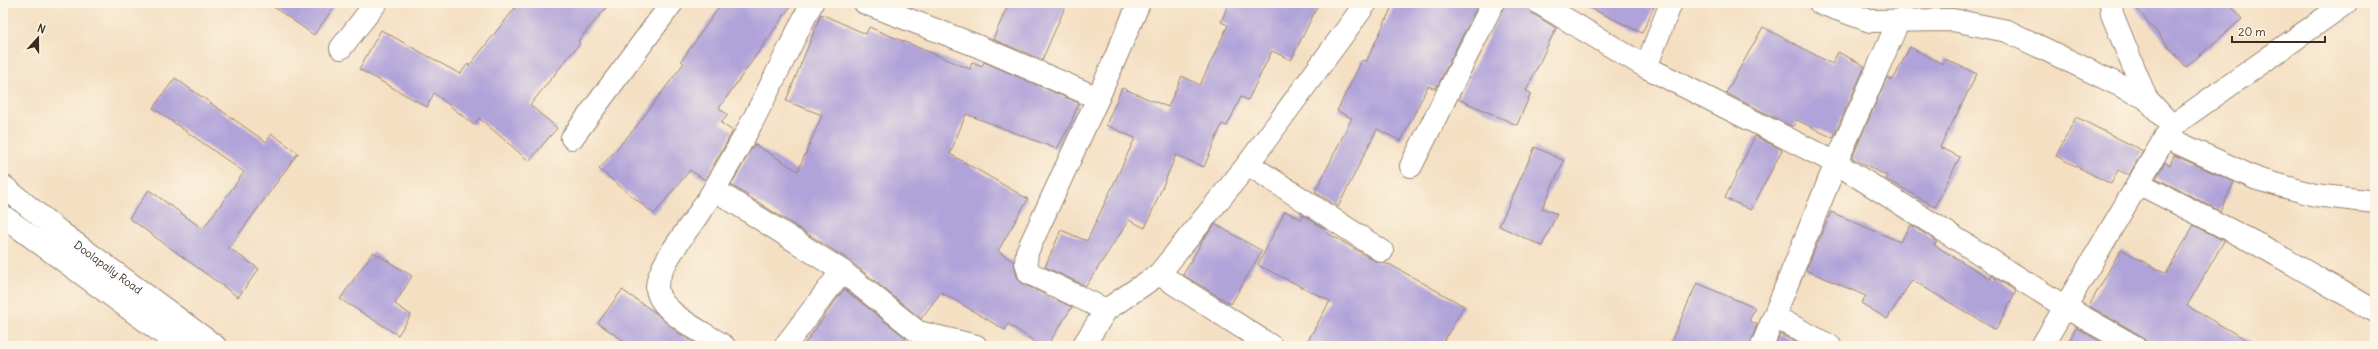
<svg xmlns="http://www.w3.org/2000/svg" width="2378" height="349" viewBox="0 0 2378 349" font-family="Delius,sans-serif">
	<style>
		.building { fill: #b0a3d9 }
		.lines { fill: none; stroke-linecap: round; stroke-linejoin: round }
		.street-casing { stroke: #988470; stroke-width: 24 }
		.secondary-casing { stroke: #988470; stroke-width: 24 }
		.street { stroke: #fff; stroke-width: 22 }
		.secondary { stroke: #fff; stroke-width: 22 }
		.labels { text-anchor: middle; dominant-baseline: central; stroke-width: 4; stroke-linejoin: round; paint-order: stroke }
		.street-label { font-size: 11px; fill: #3b2a1e; stroke: #fcf5e5 }
	</style>
	<rect width="100%" height="100%" fill="#fcf5e5"/>
	<filter id="ink" filterUnits="userSpaceOnUse"><feTurbulence type="fractalNoise" baseFrequency=".025" numOctaves="2"/><feDisplacementMap in="SourceGraphic" scale="8" xChannelSelector="R" yChannelSelector="G"/><feConvolveMatrix kernelMatrix="1 2 1 2 8 2 1 2 1" color-interpolation-filters="sRGB"/></filter>
	<filter id="wash" filterUnits="userSpaceOnUse"><feTurbulence type="fractalNoise" baseFrequency=".012" numOctaves="4" result="noise"/><feDisplacementMap in="SourceGraphic" scale="16" xChannelSelector="R" yChannelSelector="G"/><feGaussianBlur stdDeviation="0.9" result="paint"/><feColorMatrix in="noise" values="0 0 0 0 0 0 0 0 0 0 0 0 0 0 0 0 0 1.4 0 .05"/><feComposite in="paint" operator="in"/></filter>
	<g filter="url(#wash)">
		<rect width="100%" height="100%" fill="#f4dfc2"/>
		<g id="blocks">
			<g class="building">
				<path d="M 268,3 L 337,3 L 314,35 Z"/>
				<path d="M 519,3 L 610,3 L 578,41 L 580,43 L 530,105 L 557,128 L 529,161 L 479,118 L 474,125 L 434,93 L 427,107 L 359,69 L 381,30 L 460,74 L 468,64 L 469,66 Z"/>
				<path d="M 722,3 L 793,3 L 719,108 L 728,115 L 721,123 L 733,131 L 705,180 L 690,170 L 654,214 L 599,169 L 635,128 L 684,63 L 681,61 Z"/>
				<path d="M 1009,3 L 1067,3 L 1042,60 L 993,39 Z"/>
				<path d="M 1229,3 L 1319,3 L 1291,60 L 1272,51 L 1248,100 L 1241,97 L 1227,126 L 1222,124 L 1204,167 L 1176,155 L 1145,228 L 1129,220 L 1086,286 L 1045,267 L 1061,230 L 1087,241 L 1135,138 L 1106,125 L 1122,88 L 1168,107 L 1182,76 L 1200,85 L 1228,25 L 1221,22 Z"/>
				<path d="M 1394,3 L 1479,3 L 1436,89 L 1428,86 L 1401,141 L 1377,129 L 1338,207 L 1315,192 L 1352,118 L 1337,111 L 1362,60 L 1366,62 Z"/>
				<path d="M 1505,3 L 1527,3 L 1532,13 L 1556,28 L 1526,91 L 1531,93 L 1517,125 L 1458,99 Z"/>
				<path d="M 1580,3 L 1656,3 L 1642,33 Z"/>
				<path d="M 2132,3 L 2229,3 L 2242,19 L 2186,67 Z"/>
				<path d="M 821,14 L 866,34 L 869,27 L 970,69 L 972,62 L 982,66 L 984,62 L 1079,103 L 1070,125 L 1057,149 L 966,114 L 950,154 L 1028,199 L 998,251 L 1014,262 L 1017,277 L 1023,284 L 1072,307 L 1047,346 L 1041,346 L 1008,324 L 1005,330 L 941,292 L 921,319 L 849,260 L 731,185 L 754,144 L 798,171 L 822,115 L 786,101 Z"/>
				<path d="M 1763,27 L 1832,64 L 1838,52 L 1865,66 L 1833,138 L 1797,120 L 1793,127 L 1726,93 Z"/>
				<path d="M 1910,47 L 1943,64 L 1945,59 L 1977,74 L 1940,147 L 1960,157 L 1935,207 L 1886,179 L 1887,176 L 1852,158 L 1887,77 L 1893,80 Z"/>
				<path d="M 175,78 L 266,142 L 272,134 L 298,153 L 229,248 L 259,269 L 238,297 L 129,218 L 149,190 L 203,229 L 244,172 L 153,108 Z"/>
				<path d="M 2076,117 L 2143,151 L 2129,175 L 2118,170 L 2111,184 L 2056,156 Z"/>
				<path d="M 1755,136 L 1782,150 L 1751,210 L 1725,198 Z"/>
				<path d="M 1535,147 L 1564,161 L 1542,208 L 1557,214 L 1542,246 L 1499,226 Z"/>
				<path d="M 2174,155 L 2234,182 L 2220,211 L 2156,178 L 2165,162 L 2170,165 Z"/>
				<path d="M 1285,211 L 1301,219 L 1303,215 L 1326,230 L 1326,232 L 1375,261 L 1391,265 L 1464,306 L 1441,346 L 1305,346 L 1330,301 L 1258,265 Z"/>
				<path d="M 1831,212 L 1900,242 L 1911,225 L 1937,241 L 1934,245 L 1991,279 L 1992,276 L 2016,291 L 1996,330 L 1912,280 L 1887,319 L 1861,303 L 1866,296 L 1806,270 Z"/>
				<path d="M 1215,224 L 1262,251 L 1231,304 L 1183,275 L 1203,240 Z"/>
				<path d="M 2194,225 L 2224,241 L 2187,306 L 2257,346 L 2146,346 L 2145,340 L 2140,335 L 2089,306 L 2121,249 L 2166,274 Z"/>
				<path d="M 373,252 L 412,276 L 395,304 L 411,315 L 398,335 L 340,299 Z"/>
				<path d="M 1697,283 L 1755,308 L 1749,321 L 1757,324 L 1750,346 L 1669,346 Z"/>
				<path d="M 844,289 L 906,338 L 900,346 L 803,346 Z"/>
				<path d="M 622,290 L 656,313 L 677,332 L 700,346 L 631,346 L 598,323 Z"/>
				<path d="M 2076,328 L 2109,346 L 2066,346 Z"/>
				<path d="M 1780,334 L 1803,346 L 1775,346 Z"/>
			</g>
		</g>
	</g>
	<g filter="url(#ink)">
		<use href="#blocks" fill-opacity="0" stroke="#988470" stroke-width="1"/>
		<g class="lines">
			<defs>
				<g id="street">
					<path d="M 865,3 L 975,45 L 1098,98"/>
					<path d="M 1539,3 L 1646,67 L 1836,163 L 2065,307 L 2134,346"/>
					<path d="M 1820,3 L 1870,21 L 1953,20 L 2007,31 L 2146,98 L 2172,126"/>
					<path d="M 2111,3 L 2112,14 L 2146,98"/>
					<path d="M 341,48 L 376,3"/>
					<path d="M 1646,67 L 1671,3"/>
					<path d="M 2165,137 L 2257,179 L 2315,195 L 2375,202"/>
					<path d="M 572,138 L 672,3"/>
					<path d="M 1248,164 L 1382,251"/>
					<path d="M 1411,166 L 1493,3"/>
					<path d="M 2138,183 L 2263,247 L 2375,311"/>
					<path d="M 715,190 L 842,271"/>
					<path d="M 1159,274 L 1271,346"/>
					<path d="M 1106,310 L 1029,273 L 1026,262 L 1027,252 L 1098,98 L 1139,3"/>
					<path d="M 1775,317 L 1830,346"/>
					<path d="M 724,346 C 705,333 660,313 657,289 C 656,269 685,233 697,216 C 741,151 776,73 812,3"/>
					<path d="M 785,346 L 842,271 L 918,332 L 976,346"/>
					<path d="M 1083,346 L 1106,310 L 1159,274 L 1248,164 L 1366,3"/>
					<path d="M 1762,346 L 1836,163 L 1899,20"/>
					<path d="M 2042,346 L 2172,126 L 2346,3"/>
				</g>
				<g id="secondary">
					<path id="s1" d="M 3,186 L 60,232 L 215,346"/>
					<path d="M 3,216 L 180,346"/>
				</g>
			</defs>
			<use href="#street" class="street-casing"/>
			<use href="#secondary" class="secondary-casing"/>
			<use href="#street" class="street"/>
			<use href="#secondary" class="secondary"/>
		</g>
	</g>
	<g class="labels">
		<g class="street-label">
			<text stroke="none"><textPath href="#s1" startOffset="133">Doolapally Road</textPath></text>
		</g>
	</g>
	<rect width="2378" height="349" fill="none" stroke="#fcf5e5" stroke-width="16"/>
	<g transform="translate(38 38) rotate(21)" stroke="#fcf5e5" stroke-width="3" paint-order="stroke">
	<path d="M0-3L7 15L0 10L-7 15Z" fill="#3b2a1e"/>
	<text y="-6" font-size="11" font-weight="bold" text-anchor="middle" fill="#3b2a1e">N</text>
	</g>
	<path d="M2232 36v6h93v-6" fill="none" stroke="#3b2a1e" stroke-width="2"/>
	<text x="2238" y="36" font-size="12" fill="#3b2a1e" stroke="#fcf5e5" stroke-width="3" paint-order="stroke">20 m</text>
</svg>
